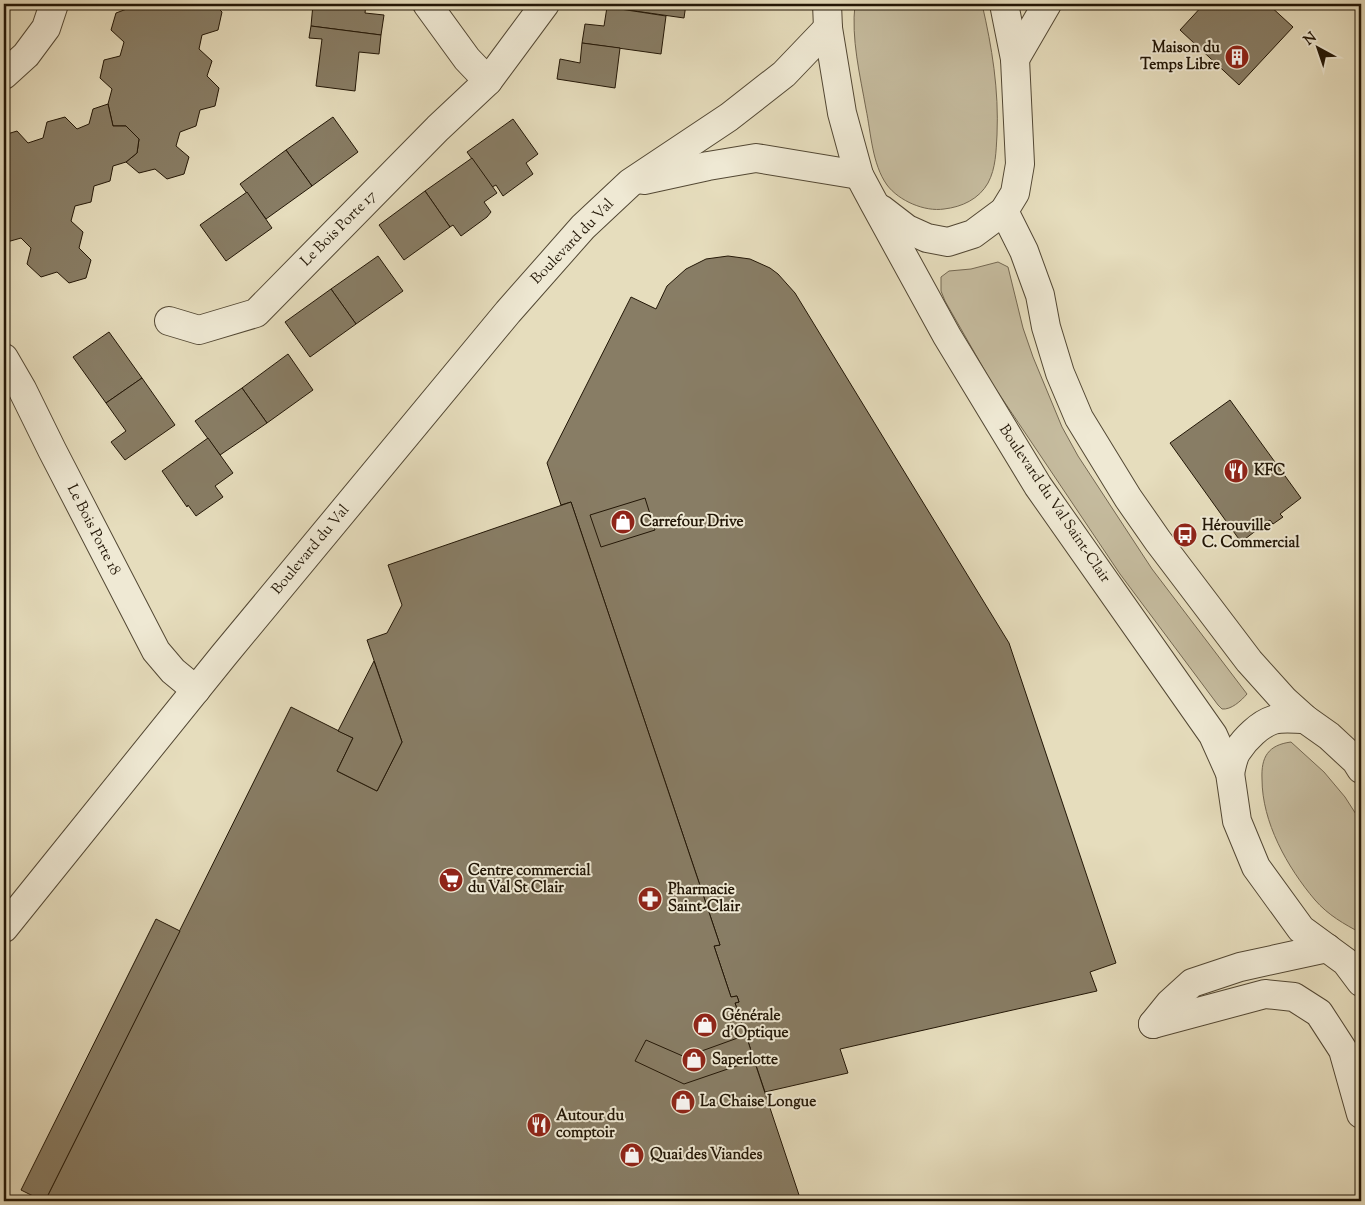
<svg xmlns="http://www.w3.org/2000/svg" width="1365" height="1205" viewBox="0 0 1365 1205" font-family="'Sorts Mill Goudy',serif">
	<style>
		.green { fill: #c5bb9e; stroke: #746852 }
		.building { fill: #887d65; stroke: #221606 }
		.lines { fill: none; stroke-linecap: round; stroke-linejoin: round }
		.minor-casing { stroke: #534834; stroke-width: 30 }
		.minor { stroke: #efe9d4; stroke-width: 28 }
		.labels { text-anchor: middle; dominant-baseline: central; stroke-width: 4; stroke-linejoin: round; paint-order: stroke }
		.poi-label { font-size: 15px; font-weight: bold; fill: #221606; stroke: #efe9d4; text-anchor: start }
		.street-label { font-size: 15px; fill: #221606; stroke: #efe9d4 }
	</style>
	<rect width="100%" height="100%" fill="#e6ddbd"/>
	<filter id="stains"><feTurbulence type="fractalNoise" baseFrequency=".004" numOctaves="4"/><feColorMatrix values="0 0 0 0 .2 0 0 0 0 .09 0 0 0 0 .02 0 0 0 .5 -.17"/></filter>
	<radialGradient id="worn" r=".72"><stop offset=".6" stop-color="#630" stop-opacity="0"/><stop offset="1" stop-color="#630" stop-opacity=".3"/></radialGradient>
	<g class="green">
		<path d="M 855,4 L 982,4 C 992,47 999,90 997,135 C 996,151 996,168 988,183 C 979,199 962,207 944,209 C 925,212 899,201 887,185 C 872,164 871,133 866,109 C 860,75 851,39 855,4 Z"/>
		<path d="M 998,262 L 1008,267 L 1023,328 L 1033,357 L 1062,427 L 1078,456 L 1152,569 L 1247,694 C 1241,701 1231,710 1222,709 L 1218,705 L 1120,574 L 993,385 L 945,301 L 941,291 L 941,277 L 949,271 L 971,269 Z"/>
		<path d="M 1291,742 L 1324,772 L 1345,797 L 1361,822 L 1361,933 C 1344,924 1328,915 1315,900 C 1287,867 1262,822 1262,779 C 1261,757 1268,745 1291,742 Z"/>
	</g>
	<g class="building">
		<path d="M 132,4 L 214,4 L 222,12 L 218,30 L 202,35 L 199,49 L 212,61 L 207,76 L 219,88 L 215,106 L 200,110 L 196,126 L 180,132 L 176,146 L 189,157 L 184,174 L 167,179 L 155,169 L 139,173 L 126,162 L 137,153 L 139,139 L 126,126 L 113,126 L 108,104 L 112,89 L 100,78 L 104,60 L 120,56 L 124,42 L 111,30 L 116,13 L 132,7 Z"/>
		<path d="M 313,4 L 366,4 L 365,13 L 384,15 L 381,35 L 311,26 Z"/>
		<path d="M 607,4 L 686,4 L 684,18 L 607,7 Z"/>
		<path d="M 1204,4 L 1268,4 L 1293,27 L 1239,85 L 1180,30 Z"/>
		<path d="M 607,7 L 666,16 L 661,54 L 582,43 L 585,24 L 604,26 Z"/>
		<path d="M 311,26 L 381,35 L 379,54 L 359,52 L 355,91 L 316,86 L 322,39 L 309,38 Z"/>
		<path d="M 582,43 L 620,48 L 615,88 L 557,79 L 560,59 L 580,63 Z"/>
		<path d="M 108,104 L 113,126 L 126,126 L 139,139 L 137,153 L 126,162 L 113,166 L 110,181 L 94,186 L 91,202 L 75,206 L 71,221 L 83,232 L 79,248 L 91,260 L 86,278 L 69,283 L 57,272 L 41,277 L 27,264 L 31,248 L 21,238 L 7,242 L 4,255 L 4,135 L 17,131 L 28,143 L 43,138 L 47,122 L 65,117 L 77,129 L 89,124 L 93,109 Z"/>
		<path d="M 333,117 L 358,152 L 312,186 L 286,150 Z"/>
		<path d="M 513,119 L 538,154 L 526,163 L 533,174 L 503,196 L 496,185 L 492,187 L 467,152 Z"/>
		<path d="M 286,150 L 312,186 L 266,219 L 240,184 Z"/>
		<path d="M 472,158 L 497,193 L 484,202 L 491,212 L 487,217 L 461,236 L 453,225 L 450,227 L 425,191 Z"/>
		<path d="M 425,191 L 450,227 L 404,260 L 379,225 Z"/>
		<path d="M 247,192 L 272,228 L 226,261 L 200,225 Z"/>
		<path d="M 378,256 L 403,291 L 356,324 L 331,289 Z"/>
		<path d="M 728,256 L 750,259 L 770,268 L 778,274 L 795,293 L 1009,643 L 1116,963 L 1090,972 L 1097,991 L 840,1049 L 848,1073 L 765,1092 L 735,1003 L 739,1002 L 737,996 L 731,997 L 714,946 L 720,945 L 571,502 L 561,505 L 547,463 L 631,297 L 656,309 L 667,286 L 686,269 L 706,259 Z"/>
		<path d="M 331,289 L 356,324 L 310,357 L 285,322 Z"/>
		<path d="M 109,332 L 142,378 L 106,403 L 73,357 Z"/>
		<path d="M 288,354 L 313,390 L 267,423 L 242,388 Z"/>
		<path d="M 142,378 L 175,425 L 125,460 L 111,442 L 126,431 L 106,403 Z"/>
		<path d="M 242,388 L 267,423 L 220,455 L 195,421 Z"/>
		<path d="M 1230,400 L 1301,498 L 1280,514 L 1283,517 L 1273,524 L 1270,520 L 1241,542 L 1170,443 Z"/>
		<path d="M 208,438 L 233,473 L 215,486 L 223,497 L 196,516 L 188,505 L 187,507 L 162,471 Z"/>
		<path d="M 645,498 L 655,530 L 601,547 L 590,515 Z"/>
		<path d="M 571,502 L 720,945 L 714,946 L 731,997 L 737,996 L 739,1002 L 735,1003 L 801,1201 L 45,1201 L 291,707 L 353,738 L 337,771 L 377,791 L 402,742 L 367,640 L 387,633 L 402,605 L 388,565 Z"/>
		<path d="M 374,661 L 402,742 L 377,791 L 337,771 L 353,738 L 338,731 Z"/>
		<path d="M 156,919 L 180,931 L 45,1201 L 43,1201 L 21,1190 Z"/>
		<path d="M 746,1035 L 754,1060 L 684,1084 L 635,1061 L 646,1040 L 685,1057 Z"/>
	</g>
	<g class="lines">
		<defs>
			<g id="minor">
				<path d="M 427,4 L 467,59 L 488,81"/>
				<path d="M 827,4 L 828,28 L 842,113 L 859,175 L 874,203 L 947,336 L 1038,486 L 1213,735 L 1230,773 L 1237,821 L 1256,867 L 1301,929 L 1346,962 L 1361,982"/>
				<path d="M 1015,59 L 1047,4"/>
				<path d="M 4,75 L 26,55 L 46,28 L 54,4"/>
				<path d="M 644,180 L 708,166 L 756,158 L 859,175"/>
				<path d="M 881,209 L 907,229 L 927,238 L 948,242 L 973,234 L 1004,211 L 1015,193 L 1020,164 L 1015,59 L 1004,4"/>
				<path d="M 1004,211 L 1024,251 L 1040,295 L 1046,327 L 1060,373 L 1079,418 L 1128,498 L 1158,541 L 1249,661 L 1285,701 L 1305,719 L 1329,736 L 1356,761 L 1361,769"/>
				<path d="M 169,321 L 199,330 L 256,313 L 438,128 L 488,81 L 545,4"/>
				<path d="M 4,358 L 22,389 L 52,450 L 156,651 L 173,671 L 196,690"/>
				<path d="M 1230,773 C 1232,766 1233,756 1238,750 C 1245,739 1260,724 1273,720 C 1283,717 1295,719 1305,719"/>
				<path d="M 4,928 L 224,655 L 508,312 L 583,227 L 630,183 L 729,117 L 784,74 L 828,28"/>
				<path d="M 1153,1024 L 1265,994 L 1294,997 L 1319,1013 L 1343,1050 L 1361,1114"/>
				<path d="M 1153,1024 L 1170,1003 L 1192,983 L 1240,967 L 1327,948"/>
			</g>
		</defs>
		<use href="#minor" class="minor-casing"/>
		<use href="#minor" class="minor"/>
	</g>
	<defs>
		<symbol id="building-disc" viewBox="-11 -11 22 22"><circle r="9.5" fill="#8f2418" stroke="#efe9d4"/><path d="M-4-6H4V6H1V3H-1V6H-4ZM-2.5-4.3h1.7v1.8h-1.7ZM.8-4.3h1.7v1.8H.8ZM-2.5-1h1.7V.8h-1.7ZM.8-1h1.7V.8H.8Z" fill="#fff"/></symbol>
		<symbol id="restaurant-disc" viewBox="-11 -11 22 22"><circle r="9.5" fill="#8f2418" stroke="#efe9d4"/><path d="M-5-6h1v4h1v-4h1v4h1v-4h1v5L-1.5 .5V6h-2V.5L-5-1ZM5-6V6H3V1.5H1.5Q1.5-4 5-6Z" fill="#fff"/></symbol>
		<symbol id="shop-disc" viewBox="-11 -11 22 22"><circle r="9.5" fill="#8f2418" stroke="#efe9d4"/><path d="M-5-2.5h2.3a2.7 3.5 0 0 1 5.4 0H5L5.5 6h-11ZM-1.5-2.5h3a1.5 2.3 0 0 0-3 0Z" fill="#fff"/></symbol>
		<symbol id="bus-disc" viewBox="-11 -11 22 22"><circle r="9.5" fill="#8f2418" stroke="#efe9d4"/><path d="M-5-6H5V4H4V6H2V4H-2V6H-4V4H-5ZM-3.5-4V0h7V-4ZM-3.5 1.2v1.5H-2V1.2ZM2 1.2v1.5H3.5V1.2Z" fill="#fff"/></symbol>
		<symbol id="supermarket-disc" viewBox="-11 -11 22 22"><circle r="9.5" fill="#8f2418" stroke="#efe9d4"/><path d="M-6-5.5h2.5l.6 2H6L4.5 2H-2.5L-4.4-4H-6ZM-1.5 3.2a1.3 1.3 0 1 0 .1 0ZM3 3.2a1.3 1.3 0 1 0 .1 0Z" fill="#fff"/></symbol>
		<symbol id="pharmacy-disc" viewBox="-11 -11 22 22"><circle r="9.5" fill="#8f2418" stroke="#efe9d4"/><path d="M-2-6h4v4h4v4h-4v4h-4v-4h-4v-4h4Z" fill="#fff"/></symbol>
	</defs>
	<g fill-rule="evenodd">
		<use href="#building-disc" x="1223" y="43" width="28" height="28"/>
		<use href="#restaurant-disc" x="1222" y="457" width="28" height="28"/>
		<use href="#shop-disc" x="609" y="508" width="28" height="28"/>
		<use href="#bus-disc" x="1171" y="521" width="28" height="28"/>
		<use href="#supermarket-disc" x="437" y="866" width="28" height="28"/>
		<use href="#pharmacy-disc" x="636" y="885" width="28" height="28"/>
		<use href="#shop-disc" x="691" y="1011" width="28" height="28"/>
		<use href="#shop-disc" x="680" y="1046" width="28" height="28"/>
		<use href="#shop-disc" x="669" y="1088" width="28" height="28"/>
		<use href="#restaurant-disc" x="525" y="1111" width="28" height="28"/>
		<use href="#shop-disc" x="618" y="1141" width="28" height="28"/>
	</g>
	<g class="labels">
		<g class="poi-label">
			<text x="1220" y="48" text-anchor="end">Maison du<tspan x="1220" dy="17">Temps Libre</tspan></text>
			<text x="1254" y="471">KFC</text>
			<text x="640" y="522">Carrefour Drive</text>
			<text x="1202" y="526">Hérouville<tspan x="1202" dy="17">C. Commercial</tspan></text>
			<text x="468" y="871">Centre commercial<tspan x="468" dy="17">du Val St Clair</tspan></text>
			<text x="668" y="890">Pharmacie<tspan x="668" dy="17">Saint-Clair</tspan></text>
			<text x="722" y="1016">Générale<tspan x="722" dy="17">d'Optique</tspan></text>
			<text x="712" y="1060">Saperlotte</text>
			<text x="700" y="1102">La Chaise Longue</text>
			<text x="556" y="1116">Autour du<tspan x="556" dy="17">comptoir</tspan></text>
			<text x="650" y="1155">Quai des Viandes</text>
		</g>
		<g class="street-label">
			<text transform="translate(339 229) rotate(-45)">Le Bois Porte 17</text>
			<text transform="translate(573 242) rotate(-46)">Boulevard du Val</text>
			<text transform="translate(1054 504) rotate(56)">Boulevard du Val Saint-Clair</text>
			<text transform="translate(93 530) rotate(63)">Le Bois Porte 18</text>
			<text transform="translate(311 550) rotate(-50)">Boulevard du Val</text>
		</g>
	</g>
	<rect width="1365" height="1205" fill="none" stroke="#e6ddbd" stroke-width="20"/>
	<rect x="5" y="5" width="1355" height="1195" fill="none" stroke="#221606" stroke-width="2.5"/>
	<rect x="10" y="10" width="1345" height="1185" fill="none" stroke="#221606"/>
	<g transform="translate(1318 48) rotate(320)" stroke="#efe9d4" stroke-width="4" paint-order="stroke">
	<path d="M0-4L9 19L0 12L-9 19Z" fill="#221606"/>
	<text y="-8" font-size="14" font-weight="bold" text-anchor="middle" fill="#221606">N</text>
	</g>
	<rect width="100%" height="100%" filter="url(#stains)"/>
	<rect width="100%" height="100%" fill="url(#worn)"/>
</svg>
